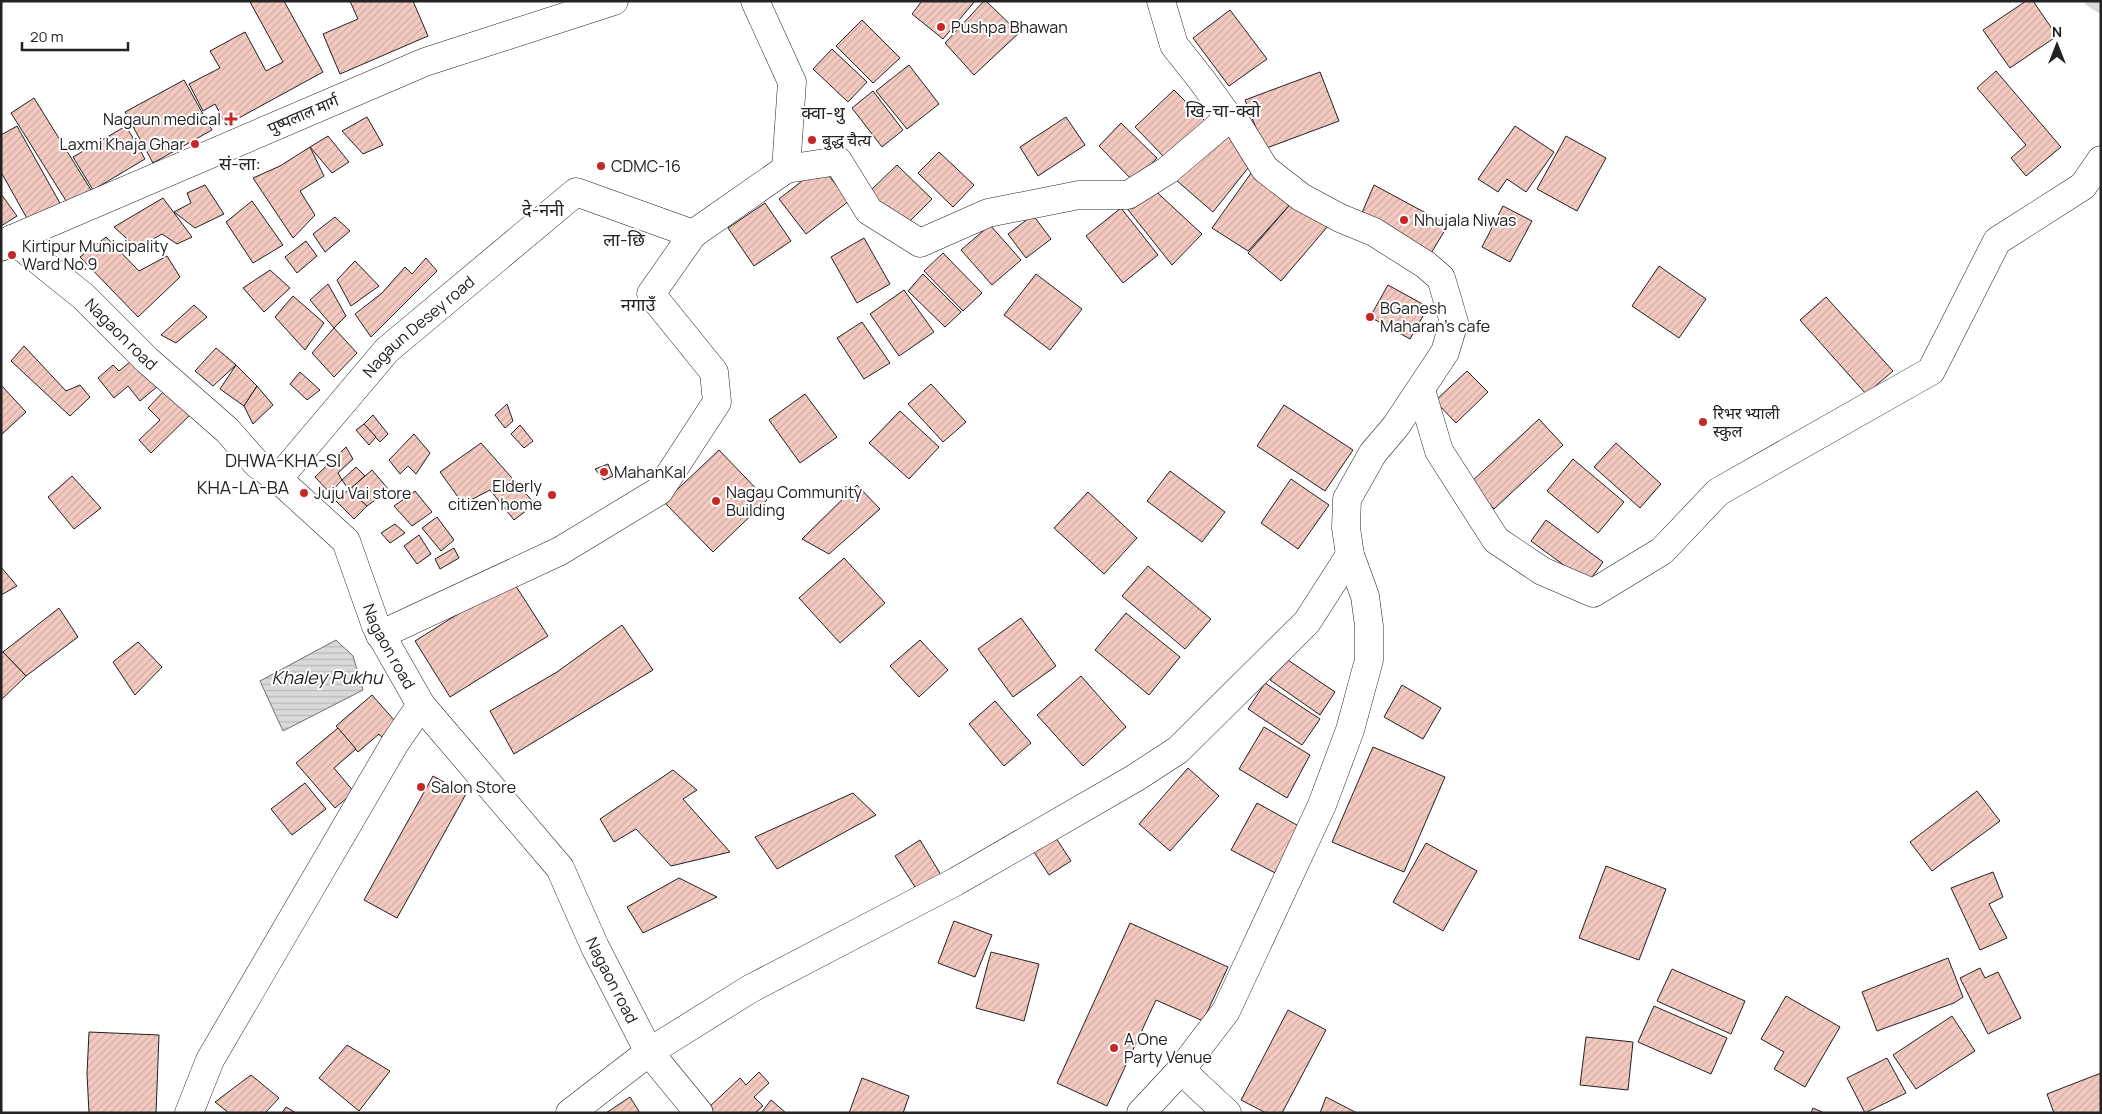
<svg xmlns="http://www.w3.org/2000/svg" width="2102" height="1114" viewBox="0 0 2102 1114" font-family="Manrope,'Noto Sans Devanagari',sans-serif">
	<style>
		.water { fill: url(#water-rules); stroke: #6f6f6f }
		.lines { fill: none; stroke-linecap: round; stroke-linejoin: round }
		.stream { stroke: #d9d9d9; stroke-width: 11 }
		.building { fill: url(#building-hatch); stroke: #222 }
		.street-casing { stroke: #222; stroke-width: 29 }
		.secondary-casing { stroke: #222; stroke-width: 29 }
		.street { stroke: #fff; stroke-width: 28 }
		.secondary { stroke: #fff; stroke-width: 28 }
		.poi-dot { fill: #c62828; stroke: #fff; stroke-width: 2 }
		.labels { text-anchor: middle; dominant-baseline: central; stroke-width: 4; stroke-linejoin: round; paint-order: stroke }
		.poi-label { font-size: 16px; fill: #222; stroke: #fff; text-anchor: start }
		.street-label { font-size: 16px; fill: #222; stroke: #fff }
		.neighbourhood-label { font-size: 18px; fill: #222; stroke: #fff }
		.water-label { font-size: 18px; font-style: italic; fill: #222; stroke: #fff }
	</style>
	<defs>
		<pattern id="water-rules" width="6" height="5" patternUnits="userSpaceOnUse" patternTransform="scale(1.25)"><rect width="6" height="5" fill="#d9d9d9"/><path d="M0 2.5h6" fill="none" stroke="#bababa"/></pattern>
		<pattern id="building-hatch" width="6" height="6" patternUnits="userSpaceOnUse" patternTransform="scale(1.25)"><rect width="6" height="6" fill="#f3c9c0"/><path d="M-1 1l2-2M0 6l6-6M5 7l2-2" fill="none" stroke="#d0aca5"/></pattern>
	</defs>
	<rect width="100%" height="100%" fill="#fff"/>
	<path class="water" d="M 336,640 L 353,656 L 363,690 L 283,731 L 260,681 Z"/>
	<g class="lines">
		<path class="stream" d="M 2090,1 L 2101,8"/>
	</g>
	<g class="building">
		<path d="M 252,1 L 284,1 L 323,72 L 226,125 L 215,104 L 203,111 L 189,84 L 220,68 L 210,51 L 245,32 L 266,71 L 283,62 L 250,2 Z"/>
		<path d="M 350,1 L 413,1 L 428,36 L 340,74 L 323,34 L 358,19 Z"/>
		<path d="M 922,1 L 975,1 L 943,39 L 912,14 Z"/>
		<path d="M 984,1 L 986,1 L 1019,33 L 974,75 L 945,43 Z"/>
		<path d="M 2026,1 L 2033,1 L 2057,36 L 2010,68 L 1983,30 Z"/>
		<path d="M 1230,10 L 1267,59 L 1229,86 L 1193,38 Z"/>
		<path d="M 862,20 L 900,58 L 873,83 L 836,46 Z"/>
		<path d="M 832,49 L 867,82 L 848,102 L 813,69 Z"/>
		<path d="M 909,65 L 939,104 L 907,129 L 876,91 Z"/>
		<path d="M 1996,71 L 2061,147 L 2026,176 L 2011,158 L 2026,145 L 1977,88 Z"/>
		<path d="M 1320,72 L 1339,121 L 1264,149 L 1245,100 Z"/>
		<path d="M 184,80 L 212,130 L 153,163 L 125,112 Z"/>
		<path d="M 1174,90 L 1205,121 L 1166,159 L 1135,127 Z"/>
		<path d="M 873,91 L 903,130 L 882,147 L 852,108 Z"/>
		<path d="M 34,98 L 91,190 L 68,204 L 11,113 Z"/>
		<path d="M 367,117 L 383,145 L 363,154 L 342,131 Z"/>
		<path d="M 1066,117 L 1085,145 L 1038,176 L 1020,147 Z"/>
		<path d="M 1121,123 L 1157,158 L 1134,182 L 1099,146 Z"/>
		<path d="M 17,126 L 61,205 L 29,222 L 1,172 L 1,135 Z"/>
		<path d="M 126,126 L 145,159 L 93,190 L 73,157 Z"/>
		<path d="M 1515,126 L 1554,152 L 1526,192 L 1507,179 L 1498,192 L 1478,179 Z"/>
		<path d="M 1222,129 L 1252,163 L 1213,212 L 1176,180 Z"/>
		<path d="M 328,136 L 349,162 L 332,173 L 310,147 Z"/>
		<path d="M 1566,136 L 1606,158 L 1577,211 L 1537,189 Z"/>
		<path d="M 310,147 L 324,176 L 300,191 L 315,215 L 293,238 L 253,178 L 280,166 Z"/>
		<path d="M 939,152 L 974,185 L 953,207 L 918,173 Z"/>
		<path d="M 897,165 L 932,199 L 904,227 L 869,192 Z"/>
		<path d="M 821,166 L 849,201 L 806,234 L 779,199 Z"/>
		<path d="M 1254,169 L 1295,199 L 1248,251 L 1212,228 Z"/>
		<path d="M 1148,184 L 1202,234 L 1172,265 L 1125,206 Z"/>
		<path d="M 205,185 L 224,214 L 195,228 L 174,212 L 191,203 L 187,193 Z"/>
		<path d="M 1374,185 L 1448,225 L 1430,255 L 1361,215 Z"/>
		<path d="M 1,194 L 17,216 L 1,226 Z"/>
		<path d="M 163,198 L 192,237 L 177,244 L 162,234 L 137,248 L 114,227 Z"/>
		<path d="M 1295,199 L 1328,226 L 1281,281 L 1248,253 Z"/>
		<path d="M 252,201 L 283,245 L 253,263 L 226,222 Z"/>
		<path d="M 765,203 L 791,241 L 754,266 L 728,228 Z"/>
		<path d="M 1503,206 L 1532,221 L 1510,262 L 1482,247 Z"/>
		<path d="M 1121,208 L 1158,255 L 1123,283 L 1086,236 Z"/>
		<path d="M 1033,215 L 1051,239 L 1026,258 L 1008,234 Z"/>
		<path d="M 335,217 L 350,231 L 325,252 L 313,234 Z"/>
		<path d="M 990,225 L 1021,260 L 992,285 L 961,250 Z"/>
		<path d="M 106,237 L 139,271 L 167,256 L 180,277 L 138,317 L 80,257 Z"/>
		<path d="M 864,238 L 890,284 L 857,303 L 831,257 Z"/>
		<path d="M 306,241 L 317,256 L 297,273 L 285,257 Z"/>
		<path d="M 943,253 L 982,293 L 963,311 L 924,271 Z"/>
		<path d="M 426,258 L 437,271 L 371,337 L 355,314 L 382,293 L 405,267 L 412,274 Z"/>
		<path d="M 355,261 L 379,286 L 351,306 L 337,280 Z"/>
		<path d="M 1659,266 L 1706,299 L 1679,338 L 1632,306 Z"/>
		<path d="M 270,270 L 290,288 L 264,312 L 243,288 Z"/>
		<path d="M 923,274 L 961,312 L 945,327 L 908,291 Z"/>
		<path d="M 1036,274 L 1082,309 L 1050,350 L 1004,315 Z"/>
		<path d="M 328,284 L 346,316 L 334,328 L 310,300 Z"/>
		<path d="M 1388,285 L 1428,307 L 1410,339 L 1370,317 Z"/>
		<path d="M 904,290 L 934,332 L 899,356 L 870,314 Z"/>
		<path d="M 293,296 L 324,323 L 305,350 L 275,317 Z"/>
		<path d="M 1826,297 L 1893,371 L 1866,394 L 1800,320 Z"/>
		<path d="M 194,305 L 207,317 L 176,343 L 161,335 Z"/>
		<path d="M 862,322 L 890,363 L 864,379 L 837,338 Z"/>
		<path d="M 334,328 L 357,353 L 334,377 L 312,353 Z"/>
		<path d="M 24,346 L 66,391 L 80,385 L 90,397 L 70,416 L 11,361 Z"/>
		<path d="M 216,348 L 236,365 L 213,386 L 195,371 Z"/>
		<path d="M 135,358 L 158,386 L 140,401 L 128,386 L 114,398 L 98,378 L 113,365 L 119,371 Z"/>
		<path d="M 236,365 L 257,386 L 244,406 L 220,389 Z"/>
		<path d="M 1467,371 L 1488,392 L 1456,423 L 1435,401 Z"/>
		<path d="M 300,372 L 320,390 L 307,400 L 290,384 Z"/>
		<path d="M 931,384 L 966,422 L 943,442 L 908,404 Z"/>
		<path d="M 1,385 L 26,412 L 1,435 Z"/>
		<path d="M 257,386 L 273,405 L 253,424 L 244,406 Z"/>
		<path d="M 166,389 L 191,414 L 151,453 L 139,440 L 160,420 L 148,408 Z"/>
		<path d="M 805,394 L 837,437 L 800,463 L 769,420 Z"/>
		<path d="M 507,404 L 513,421 L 505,428 L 495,415 Z"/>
		<path d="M 1284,405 L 1353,450 L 1325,491 L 1257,446 Z"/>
		<path d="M 900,411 L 939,447 L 909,479 L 869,443 Z"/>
		<path d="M 373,415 L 388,434 L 380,442 L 364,424 Z"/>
		<path d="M 1539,419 L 1563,445 L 1494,509 L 1470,483 Z"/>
		<path d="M 364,424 L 376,437 L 369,445 L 356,430 Z"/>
		<path d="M 520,425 L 533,441 L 524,448 L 511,434 Z"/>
		<path d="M 414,434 L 430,453 L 416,474 L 408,466 L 400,474 L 389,460 Z"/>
		<path d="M 481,443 L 535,504 L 514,520 L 490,490 L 463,504 L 440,472 Z"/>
		<path d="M 1616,443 L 1661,484 L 1640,508 L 1594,467 Z"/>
		<path d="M 346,447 L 353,459 L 338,473 L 342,480 L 330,493 L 315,477 Z"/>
		<path d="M 719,450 L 767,500 L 713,552 L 664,502 Z"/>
		<path d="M 1573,459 L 1624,502 L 1598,533 L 1547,491 Z"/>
		<path d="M 608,464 L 613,476 L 604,480 L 595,469 Z"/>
		<path d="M 356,467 L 365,476 L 349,490 L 342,480 Z"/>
		<path d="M 372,470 L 389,490 L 367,506 L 349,490 Z"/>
		<path d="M 1170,471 L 1225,512 L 1202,542 L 1147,501 Z"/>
		<path d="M 72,476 L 101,508 L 74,529 L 48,497 Z"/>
		<path d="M 1291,479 L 1329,505 L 1298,549 L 1261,523 Z"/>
		<path d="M 857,485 L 880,509 L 829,554 L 802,539 Z"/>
		<path d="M 349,490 L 367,506 L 354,519 L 334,499 Z"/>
		<path d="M 415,491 L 432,512 L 412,526 L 394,506 Z"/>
		<path d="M 1088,492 L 1137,538 L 1104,574 L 1054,528 Z"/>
		<path d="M 437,517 L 454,540 L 441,551 L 422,528 Z"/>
		<path d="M 1546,520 L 1603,562 L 1588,583 L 1531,541 Z"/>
		<path d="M 395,524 L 405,533 L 390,543 L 381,533 Z"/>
		<path d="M 419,535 L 431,554 L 417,564 L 404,546 Z"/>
		<path d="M 454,548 L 459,558 L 440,569 L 435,559 Z"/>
		<path d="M 844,558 L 885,603 L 840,643 L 799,598 Z"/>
		<path d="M 1148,566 L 1211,619 L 1185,649 L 1122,596 Z"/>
		<path d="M 1,567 L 17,586 L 1,595 Z"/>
		<path d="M 512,580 L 548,636 L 450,697 L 415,641 Z"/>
		<path d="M 59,608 L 78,637 L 26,676 L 3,652 Z"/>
		<path d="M 1126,613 L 1180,657 L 1149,695 L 1095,650 Z"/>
		<path d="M 1021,618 L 1056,666 L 1013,697 L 978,649 Z"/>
		<path d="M 622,625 L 653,670 L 514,754 L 490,711 L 557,672 Z"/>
		<path d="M 920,640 L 948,670 L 919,697 L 890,666 Z"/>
		<path d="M 138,642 L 162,667 L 135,695 L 113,662 Z"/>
		<path d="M 3,652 L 26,676 L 1,700 L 1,653 Z"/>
		<path d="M 1285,658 L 1335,692 L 1320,715 L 1270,680 Z"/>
		<path d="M 1081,676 L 1126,727 L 1083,766 L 1037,715 Z"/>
		<path d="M 1265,683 L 1320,719 L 1302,745 L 1248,709 Z"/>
		<path d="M 1402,685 L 1441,708 L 1423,739 L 1384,717 Z"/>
		<path d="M 372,695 L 402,729 L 386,742 L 379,734 L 358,752 L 336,726 Z"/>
		<path d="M 995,701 L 1031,743 L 1004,766 L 969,724 Z"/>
		<path d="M 1264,727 L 1310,755 L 1287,798 L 1239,769 Z"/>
		<path d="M 338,728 L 356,749 L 334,768 L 354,792 L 335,808 L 296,763 Z"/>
		<path d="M 1373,747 L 1445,777 L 1404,872 L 1332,842 Z"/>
		<path d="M 1188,768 L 1219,796 L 1170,851 L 1139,824 Z"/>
		<path d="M 673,770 L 697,790 L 683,799 L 730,852 L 671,866 L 636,829 L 614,842 L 600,819 Z"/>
		<path d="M 433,776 L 466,794 L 397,918 L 364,900 Z"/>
		<path d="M 305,783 L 326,809 L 292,835 L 271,809 Z"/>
		<path d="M 1977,791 L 2000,821 L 1932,871 L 1910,842 Z"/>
		<path d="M 853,793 L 876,815 L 777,869 L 755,837 Z"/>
		<path d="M 1257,803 L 1306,830 L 1281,876 L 1231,850 Z"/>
		<path d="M 1054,835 L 1071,861 L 1049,875 L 1032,849 Z"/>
		<path d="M 920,840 L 941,875 L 917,890 L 895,856 Z"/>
		<path d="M 1426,843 L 1477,871 L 1443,931 L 1393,902 Z"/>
		<path d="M 1606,866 L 1666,889 L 1639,960 L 1579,938 Z"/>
		<path d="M 1993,872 L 2003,897 L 1989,904 L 2007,938 L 1980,950 L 1951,888 Z"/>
		<path d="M 679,878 L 717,897 L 643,933 L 627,907 Z"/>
		<path d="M 954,921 L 992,935 L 975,977 L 938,963 Z"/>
		<path d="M 1130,923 L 1228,967 L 1203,1021 L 1156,1000 L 1107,1106 L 1057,1083 Z"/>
		<path d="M 991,952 L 1039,964 L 1024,1021 L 976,1008 Z"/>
		<path d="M 1948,958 L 1963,997 L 1954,1003 L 1877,1031 L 1862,992 Z"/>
		<path d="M 1980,968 L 1985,978 L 1998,972 L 2021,1018 L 1988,1034 L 1960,978 Z"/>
		<path d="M 1672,969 L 1745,1001 L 1731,1034 L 1657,1001 Z"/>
		<path d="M 1786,996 L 1840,1027 L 1805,1087 L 1774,1069 L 1784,1052 L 1761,1039 Z"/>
		<path d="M 1654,1006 L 1727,1038 L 1711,1074 L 1638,1042 Z"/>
		<path d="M 1288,1010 L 1326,1030 L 1282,1113 L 1266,1113 L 1241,1100 Z"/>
		<path d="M 1952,1016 L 1975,1051 L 1916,1089 L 1893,1055 Z"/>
		<path d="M 89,1032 L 159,1035 L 156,1113 L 89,1113 L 87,1074 Z"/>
		<path d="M 1586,1037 L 1633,1042 L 1628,1090 L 1580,1085 Z"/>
		<path d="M 347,1045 L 390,1071 L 359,1111 L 319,1078 Z"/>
		<path d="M 1887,1058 L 1906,1093 L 1865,1113 L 1847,1078 Z"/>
		<path d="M 759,1072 L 769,1083 L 754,1097 L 763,1106 L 755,1113 L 710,1113 L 707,1109 L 740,1078 L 746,1085 Z"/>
		<path d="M 2101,1073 L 2101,1113 L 2054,1113 L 2047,1094 Z"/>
		<path d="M 251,1075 L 279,1098 L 265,1113 L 229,1113 L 215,1102 Z"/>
		<path d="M 862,1078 L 909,1096 L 903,1113 L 849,1113 Z"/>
		<path d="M 630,1097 L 640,1113 L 606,1113 Z"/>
		<path d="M 1326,1097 L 1357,1113 L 1320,1113 Z"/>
		<path d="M 771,1100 L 786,1113 L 761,1113 Z"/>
		<path d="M 286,1107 L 296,1113 L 282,1113 Z"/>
		<path d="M 1813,1108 L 1824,1113 L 1811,1113 Z"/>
	</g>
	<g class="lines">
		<defs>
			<g id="street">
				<path d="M 1161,1 L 1174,45 L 1201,79 L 1229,118 L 1239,127 L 1265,169 L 1301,197 L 1340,218 L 1374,232 L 1426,265 L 1441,278 L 1454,322 L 1445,352 L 1396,426 L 1373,453 L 1347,499 L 1346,528 L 1350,555 L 1365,596 L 1369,626 L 1369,660 L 1350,730 L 1322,805 L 1226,1011 L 1181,1070"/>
				<path d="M 786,169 L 838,161 L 869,211 L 920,243 L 988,213 L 1079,195 L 1128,195 L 1168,170 L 1229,118"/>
				<path id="s1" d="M 12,239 L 84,297 L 147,360 L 227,430 L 257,464 L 278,479 L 346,541 L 376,626 L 421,705 L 560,868 L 595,947 L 649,1052 L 699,1113"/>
				<path d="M 1421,390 L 1439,451 L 1496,540 L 1542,571 L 1593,593 L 1662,551 L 1718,492 L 1931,371 L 1997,241 L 2083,186 L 2101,160"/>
				<path id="s2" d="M 278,479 L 387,350 L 576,192 L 693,234 L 786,169 L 792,82 L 755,1"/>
				<path d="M 380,635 L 560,551 L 659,491 L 717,402 L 714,372 L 651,294 L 693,234"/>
				<path d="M 189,1113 L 210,1060 L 395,743 L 421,705"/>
				<path d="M 570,1113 L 649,1052 L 750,989 L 955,882 L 1135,778 L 1178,750 L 1307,622 L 1350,555"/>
				<path d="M 1141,1113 L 1181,1070 L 1227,1113"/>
			</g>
			<path id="secondary" d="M 1,247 L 12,239 L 425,62 L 614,1"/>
		</defs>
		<use href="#street" class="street-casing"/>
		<use href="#secondary" class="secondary-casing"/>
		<use href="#street" class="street"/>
		<use href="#secondary" class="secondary"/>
	</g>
	<g class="poi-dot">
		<circle cx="941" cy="27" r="5"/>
		<path d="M228.5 111.5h5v5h5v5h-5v5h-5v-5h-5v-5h5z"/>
		<circle cx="812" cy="140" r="5"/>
		<circle cx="195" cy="144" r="5"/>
		<circle cx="601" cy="166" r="5"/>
		<circle cx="1404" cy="220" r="5"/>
		<circle cx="12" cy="255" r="5"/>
		<circle cx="1370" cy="317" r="5"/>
		<circle cx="1703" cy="422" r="5"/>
		<circle cx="604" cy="472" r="5"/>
		<circle cx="304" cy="493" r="5"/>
		<circle cx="552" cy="495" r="5"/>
		<circle cx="716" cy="501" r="5"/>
		<circle cx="421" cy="787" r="5"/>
		<circle cx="1114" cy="1048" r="5"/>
	</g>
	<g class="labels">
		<g class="poi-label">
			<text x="951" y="27">Pushpa Bhawan</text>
			<text x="221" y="119" text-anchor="end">Nagaun medical</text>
			<text x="822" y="140">बुद्ध चैत्य</text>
			<text x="185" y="144" text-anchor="end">Laxmi Khaja Ghar</text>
			<text x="611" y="166">CDMC-16</text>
			<text x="1414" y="220">Nhujala Niwas</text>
			<text x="22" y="246">Kirtipur Municipality<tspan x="22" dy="18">Ward No.9</tspan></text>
			<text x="1380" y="308">BGanesh<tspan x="1380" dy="18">Maharan's cafe</tspan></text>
			<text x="1713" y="413">रिभर भ्याली<tspan x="1713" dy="18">स्कुल</tspan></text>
			<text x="614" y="472">MahanKal</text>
			<text x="542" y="486" text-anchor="end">Elderly<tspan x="542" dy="18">citizen home</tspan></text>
			<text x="726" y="492">Nagau Community<tspan x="726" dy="18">Building</tspan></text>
			<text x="314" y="493">Juju Vai store</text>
			<text x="431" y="787">Salon Store</text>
			<text x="1124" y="1039">A One<tspan x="1124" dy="18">Party Venue</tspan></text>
		</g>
		<g class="street-label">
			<text transform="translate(303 114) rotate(-23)">पुष्पलाल मार्ग</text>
			<text stroke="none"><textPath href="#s2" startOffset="208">Nagaun Desey road</textPath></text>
			<text stroke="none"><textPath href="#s1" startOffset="145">Nagaon road</textPath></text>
			<text stroke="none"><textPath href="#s1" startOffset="565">Nagaon road</textPath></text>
			<text stroke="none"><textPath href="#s1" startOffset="970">Nagaon road</textPath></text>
		</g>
		<g class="neighbourhood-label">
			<text x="1223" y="110">खि-चा-क्वो</text>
			<text x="823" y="112">क्वा-थु</text>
			<text x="240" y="163">सं-ला:</text>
			<text x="543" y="209">दे-ननी</text>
			<text x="624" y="239">ला-छि</text>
			<text x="638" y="304">नगाउँ</text>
			<text x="283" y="460">DHWA-KHA-SI</text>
			<text x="243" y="487">KHA-LA-BA</text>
		</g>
		<g class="water-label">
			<text x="327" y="677">Khaley Pukhu</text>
		</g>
	</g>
	<rect width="2102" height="1114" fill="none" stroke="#222222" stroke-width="5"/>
	<g transform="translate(2057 45)" stroke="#ffffff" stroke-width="4" paint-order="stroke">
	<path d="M0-4L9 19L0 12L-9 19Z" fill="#222222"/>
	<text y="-8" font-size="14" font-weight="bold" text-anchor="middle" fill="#222222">N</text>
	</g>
	<path d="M22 42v8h106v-8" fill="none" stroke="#222222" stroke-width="2.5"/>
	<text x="30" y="42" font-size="15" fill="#222222" stroke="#ffffff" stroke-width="4" paint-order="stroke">20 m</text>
</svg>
